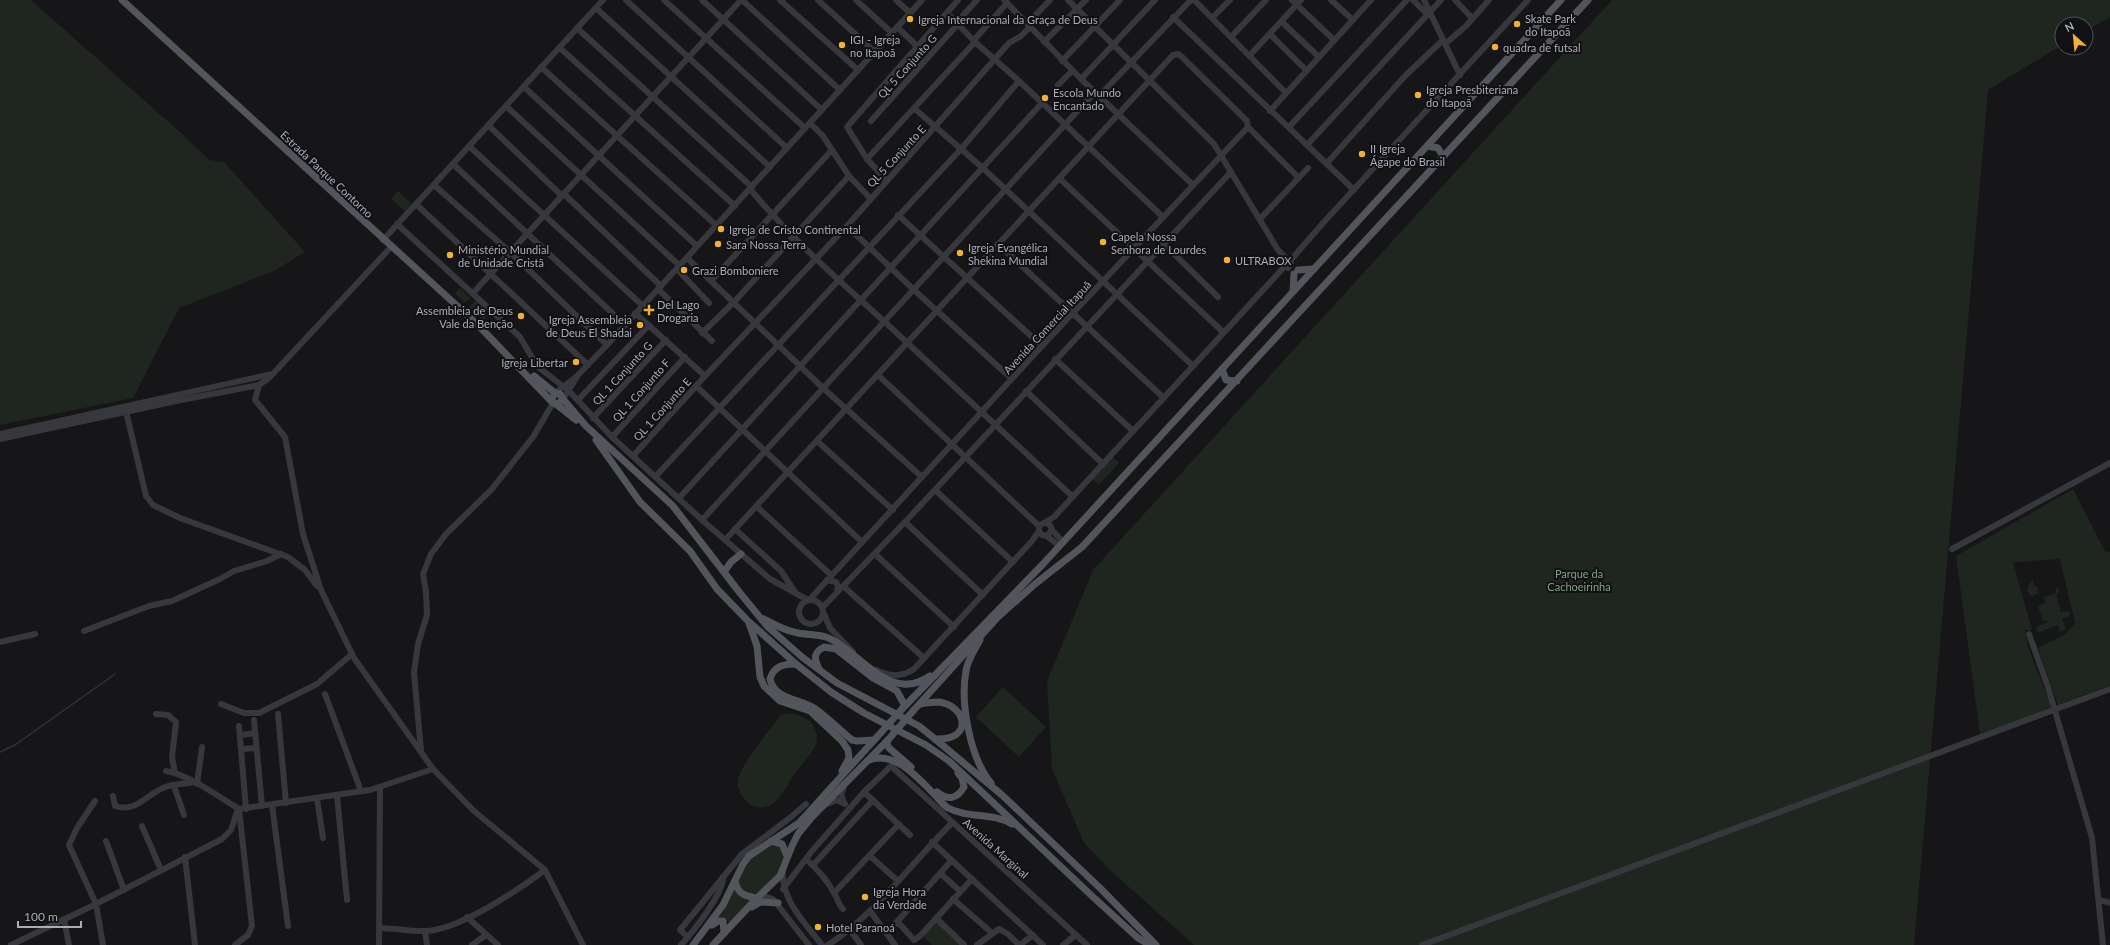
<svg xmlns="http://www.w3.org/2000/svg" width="2110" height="945" viewBox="0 0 2110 945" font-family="Lato,sans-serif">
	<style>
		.green { fill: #1e261f }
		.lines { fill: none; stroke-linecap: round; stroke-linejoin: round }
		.stream { stroke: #2c353c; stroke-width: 1.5 }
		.minor { stroke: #37383d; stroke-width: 6 }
		.major { stroke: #53555c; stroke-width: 7 }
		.major-bridge { stroke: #53555c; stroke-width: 7 }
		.poi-dot { fill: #f2b134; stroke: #111113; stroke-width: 1.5 }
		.labels { text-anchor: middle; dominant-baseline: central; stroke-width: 4; stroke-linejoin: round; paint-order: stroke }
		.poi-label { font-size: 11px; fill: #a8adb8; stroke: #111113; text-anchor: start }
		.street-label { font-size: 11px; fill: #a8adb8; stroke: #111113 }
		.park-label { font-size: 11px; fill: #7fa381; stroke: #111113 }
	</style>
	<rect width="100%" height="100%" fill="#161618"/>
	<g class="green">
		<path d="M 0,0 L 31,0 L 181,133 L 209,160 L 224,162 L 305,252 L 274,271 L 179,308 L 133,398 L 0,425 Z"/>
		<path d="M 1612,0 L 2110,0 L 2110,17 L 2086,31 L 2086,24 L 2062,24 L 2062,45 L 1988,90 L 1914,945 L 1194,945 L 1112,872 L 1084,843 L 1052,769 L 1047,681 L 1093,570 Z"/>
		<path d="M 398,191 L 412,204 L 405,211 L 391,199 Z"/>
		<path d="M 460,288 L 470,298 L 465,303 L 455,293 Z"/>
		<path d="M 476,300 L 491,313 L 483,321 L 469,307 Z"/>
		<path d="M 1113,457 L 1119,463 L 1099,485 L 1092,479 Z"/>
		<path d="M 2073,489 L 2106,553 L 2110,551 L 2110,685 L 2058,705 L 2038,648 L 2065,634 L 2075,623 L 2060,559 L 2013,562 L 2032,630 L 2025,630 L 2028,647 L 2052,708 L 1980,734 L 1956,556 Z"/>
		<path d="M 2033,580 L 2034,585 L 2037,587 L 2039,593 L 2031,596 L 2027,590 L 2031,581 Z"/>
		<path d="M 2057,587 L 2059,589 L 2059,592 L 2056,594 L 2061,612 L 2070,611 L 2070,616 L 2062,619 L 2066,629 L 2060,632 L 2058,625 L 2037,633 L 2036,627 L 2048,622 L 2046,620 L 2043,621 L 2038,606 L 2045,603 L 2044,597 L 2055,594 Z"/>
		<path d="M 1003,687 L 1046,727 L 1019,757 L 976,717 Z"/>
		<path d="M 788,713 C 804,714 821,725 816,744 C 813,752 799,768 793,776 C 788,784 782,797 774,803 C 768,808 757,809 751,805 C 743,799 736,789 738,779 C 741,764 770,730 780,716 Z"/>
		<path d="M 772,844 L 778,844 L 786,856 L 782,870 L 757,896 L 744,893 L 737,880 L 751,858 Z"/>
		<path d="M 736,887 L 752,899 L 729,924 L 725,917 L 718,917 Z"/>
		<path d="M 936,921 L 962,945 L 932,945 L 923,936 Z"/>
	</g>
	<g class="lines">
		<path class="stream" d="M 0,752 L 15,745 L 115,674"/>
		<g class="minor">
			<path d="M 626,0 L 787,148"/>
			<path d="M 664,0 L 805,128"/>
			<path d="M 702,0 L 822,110"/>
			<path d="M 742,0 L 840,90"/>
			<path d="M 780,0 L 858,70"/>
			<path d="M 818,0 L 875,52"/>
			<path d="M 856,0 L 892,33"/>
			<path d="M 896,0 L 910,13"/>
			<path d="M 1004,0 L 1081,79 L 1193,185"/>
			<path d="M 1068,0 L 1214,144 L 1278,250 L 1291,263 L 1288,268 L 1286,264 L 1288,262"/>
			<path d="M 1194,0 L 1286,93"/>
			<path d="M 1292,0 L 1334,40"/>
			<path d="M 1331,0 L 1353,20"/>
			<path d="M 1413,0 L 1428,15"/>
			<path d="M 1424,0 L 1460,75"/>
			<path d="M 1455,0 L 1472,18"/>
			<path d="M 596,8 L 770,167"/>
			<path d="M 947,13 L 975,42 L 1019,81 L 1163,217"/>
			<path d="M 1173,17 L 1354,190"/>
			<path d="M 1212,18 L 1230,0"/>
			<path d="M 1282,22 L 1319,57"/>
			<path d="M 956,23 L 977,0"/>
			<path d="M 1027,24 L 1050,0"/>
			<path d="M 897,27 L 918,47"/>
			<path d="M 577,28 L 752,187"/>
			<path d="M 1270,34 L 1307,71"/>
			<path d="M 1231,37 L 1266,0"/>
			<path d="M 974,40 L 1007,3"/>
			<path d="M 1044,42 L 1086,0"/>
			<path d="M 1445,44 L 1466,26 L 1489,0"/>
			<path d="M 560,48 L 735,206"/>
			<path d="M 1250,55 L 1301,0"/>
			<path d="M 1062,61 L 1120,0"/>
			<path d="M 541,67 L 717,226"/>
			<path d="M 1081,79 L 1155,0"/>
			<path d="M 1058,85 L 1072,71"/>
			<path d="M 524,87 L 697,246"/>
			<path d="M 1099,96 L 1191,0"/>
			<path d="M 506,106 L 680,266"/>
			<path d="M 915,109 L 984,169 L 1193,366"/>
			<path d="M 1270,111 L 1371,0"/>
			<path d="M 871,121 L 958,24"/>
			<path d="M 810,123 L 823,136 L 849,176 L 870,198"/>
			<path d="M 488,125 L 562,196"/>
			<path d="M 1248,127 L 1299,178"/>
			<path d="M 1289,127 L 1407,0"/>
			<path d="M 1307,145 L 1441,0"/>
			<path d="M 469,146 L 643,306"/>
			<path d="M 867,159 L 975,42"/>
			<path d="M 1327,163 L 1405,76 L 1443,40"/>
			<path d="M 453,164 L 625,325"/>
			<path d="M 1059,178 L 1223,332"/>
			<path d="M 887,181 L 867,159 L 847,127 L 958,0"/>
			<path d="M 434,185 L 510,252 L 607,345"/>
			<path d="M 750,189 C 791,238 838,280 886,323 C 949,381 1011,439 1073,497"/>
			<path d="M 564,194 L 661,286"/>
			<path d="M 416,204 L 588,365"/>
			<path d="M 898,215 L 1042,346"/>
			<path d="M 1260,219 L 1308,168"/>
			<path d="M 397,224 L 520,337 L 537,366 L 569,391 L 612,437 L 702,520 L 770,579 L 808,600"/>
			<path d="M 847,226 L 914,290 L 1012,379"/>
			<path d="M 383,240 L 603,0"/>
			<path d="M 1163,243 L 1218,297"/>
			<path d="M 998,244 L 1164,398"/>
			<path d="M 687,258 L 823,388 L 922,477"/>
			<path d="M 1289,262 L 1323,223 L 1528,0"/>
			<path d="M 677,269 L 709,303"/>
			<path d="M 711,281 L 832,150"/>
			<path d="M 658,289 L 712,341"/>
			<path d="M 473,293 L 741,0"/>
			<path d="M 635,313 L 705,376"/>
			<path d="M 702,333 L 734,302 L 849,176"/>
			<path d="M 1055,359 L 1133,431"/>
			<path d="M 878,375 L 1039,526"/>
			<path d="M 259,385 L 255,400 L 285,437 L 303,534 L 321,590 L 354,658 L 433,769 L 474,811 L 545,870 L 583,945"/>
			<path d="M 696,386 L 862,542"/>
			<path d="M 1026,391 L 1103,464"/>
			<path d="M 555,393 L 577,376 L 607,345 L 922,0"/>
			<path d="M 563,399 L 577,377"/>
			<path d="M 578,400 L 649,325"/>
			<path d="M 125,407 L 146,496 L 153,505 L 180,518 L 288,557 L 305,570 L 317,586"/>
			<path d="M 593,418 L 666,340"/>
			<path d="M 0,434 L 272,374"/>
			<path d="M 612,437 L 685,357"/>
			<path d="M 0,439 L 176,401 L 259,385 L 269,378 L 391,247"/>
			<path d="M 817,441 L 893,510"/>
			<path d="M 633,456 L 705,376 L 847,226 L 1009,43 L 1021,36 L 1030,27"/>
			<path d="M 656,476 L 961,149 L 1019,81"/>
			<path d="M 935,490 L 1013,562"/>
			<path d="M 679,498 L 1042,103"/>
			<path d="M 756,506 L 831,575"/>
			<path d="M 702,520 L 1095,92"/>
			<path d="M 905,522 L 983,595"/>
			<path d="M 1046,523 L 1050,525 L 1052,530 L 1047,536 L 1042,535 L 1039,531 L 1039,526 L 1054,517 L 1286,265"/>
			<path d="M 735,529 L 781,571 L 795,592"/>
			<path d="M 1052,530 L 1063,542"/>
			<path d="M 1047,536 L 1059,546"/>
			<path d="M 725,540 L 1173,55 L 1178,54 L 1182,57 L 1247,121 L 1248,127"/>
			<path d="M 1952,549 L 2110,463"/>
			<path d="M 875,554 L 954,627"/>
			<path d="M 827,580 L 836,582 L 838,586 L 837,592"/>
			<path d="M 843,586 L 924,658"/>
			<path d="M 810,599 L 1042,346 L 1248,127"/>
			<circle cx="811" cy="612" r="12"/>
			<path d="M 823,607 L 905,522 L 1231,172"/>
			<path d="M 824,614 L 830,628 L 853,652"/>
			<path d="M 84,631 L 149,606 L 172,601 L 220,579 L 234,571 L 267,561 L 281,554"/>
			<path d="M 2029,634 L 2048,687 L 2092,838 L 2103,945"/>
			<path d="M 0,642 L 35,634"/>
			<path d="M 876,670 C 889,677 902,677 914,669 L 1032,541 L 1039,531"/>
			<path d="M 325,694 L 361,791"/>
			<path d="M 221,704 L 244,713 L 259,713 L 317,684 L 352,654"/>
			<path d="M 156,714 L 168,715 L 176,722 L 172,757 L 175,773"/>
			<path d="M 278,714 L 286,803"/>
			<path d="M 254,720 L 262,806"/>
			<path d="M 239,726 L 246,809"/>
			<path d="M 241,735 L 255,733"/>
			<path d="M 242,749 L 256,748"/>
			<path d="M 421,751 L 414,672 L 418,644 L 427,615 L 426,592 L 423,574 L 431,554 L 446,534 L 492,489 L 533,437 L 553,403"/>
			<path d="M 166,771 C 192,776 217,796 239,809 L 370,790 L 433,769"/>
			<path d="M 197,784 L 202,747"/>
			<path d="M 174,786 L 184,815"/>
			<path d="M 844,787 L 841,794 L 844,803"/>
			<path d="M 864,792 L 910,835"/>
			<path d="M 337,795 L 347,900"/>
			<path d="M 113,796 L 115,806 C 136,813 146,795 163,788 C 172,784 184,784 194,782"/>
			<path d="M 317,799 L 323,838"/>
			<path d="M 95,801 L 77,828 L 69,845 L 96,904 L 103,945"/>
			<path d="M 827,804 L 837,800 L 845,804"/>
			<path d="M 272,805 L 288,926"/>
			<path d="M 142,826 L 161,870"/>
			<path d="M 106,841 L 124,890"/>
			<path d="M 932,842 L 1043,945"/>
			<path d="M 870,856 L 898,881"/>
			<path d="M 185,857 L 195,945"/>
			<path d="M 806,859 C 816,868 828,881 834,893 C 838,899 838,904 843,909"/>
			<path d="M 813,865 L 873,800"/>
			<path d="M 783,871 C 781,900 805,923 822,945"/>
			<path d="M 941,874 L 960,891"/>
			<path d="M 783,889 L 812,851 L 864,792 L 891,766 L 1087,945"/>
			<path d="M 834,893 L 899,824"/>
			<path d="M 757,898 L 764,896 L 773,899 L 809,945"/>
			<path d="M 953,899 L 992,933"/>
			<path d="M 2100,900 L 2110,903"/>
			<path d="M 870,911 L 895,945"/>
			<path d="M 467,917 L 498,945"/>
			<path d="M 936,918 L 964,945"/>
			<path d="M 64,919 L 69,945"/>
			<path d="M 898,922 L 914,940 L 920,936 L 972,879"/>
			<path d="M 380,928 C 395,928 411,932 426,931 C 459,930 518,890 545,870"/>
			<path d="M 850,930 L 861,945"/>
			<path d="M 425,931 L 427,945"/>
			<path d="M 887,933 L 951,861"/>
			<path d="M 688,937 L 680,930 L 742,854 L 791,817 L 806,804"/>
			<path d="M 11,945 L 96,904 L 222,839 L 231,830 L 238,809"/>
			<path d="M 235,945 L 248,935 L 252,926 L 239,809"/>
			<path d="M 379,945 L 380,788"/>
			<path d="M 472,945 L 486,935"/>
			<path d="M 681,945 C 692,933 724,893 723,877"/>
			<path d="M 828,945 C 877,913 911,863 952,823"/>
			<path d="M 977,945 L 999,929 L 1008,934 L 1019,945"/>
			<path d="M 1020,945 L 1033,935"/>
			<path d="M 1063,945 L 1076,935"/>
			<path d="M 1422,945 L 2110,689"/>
		</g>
		<g class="major">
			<path d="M 122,0 L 478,325 L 553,403 L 558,404 L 563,399 L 560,394 L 555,393 L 551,401"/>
			<path d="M 1428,146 L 1438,148 L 1443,156"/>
			<path d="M 1298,270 L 1314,269"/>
			<path d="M 1293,291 L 1294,274"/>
			<path d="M 1222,369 L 1226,380 L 1237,381"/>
			<path d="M 534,376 L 555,393"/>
			<path d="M 563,399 L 586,426 L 673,506 L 740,593 L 768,627 L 802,657 L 837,683 L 919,726 L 935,739 L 1002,795 L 1100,888 L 1156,945"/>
			<path d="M 556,404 L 576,420"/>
			<path d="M 596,440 L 640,502 L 690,551 L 717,589 L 747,620 L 796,664 L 831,692 L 864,713 L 926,745 L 949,761 L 1092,896 L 1138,938 L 1150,945"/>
			<path d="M 724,572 L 731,562 L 741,554"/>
			<path d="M 764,619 C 775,625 786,631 798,633 C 807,635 816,634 826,637 C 860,650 888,705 930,676"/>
			<path d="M 749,623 L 757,646 L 760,677 L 764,686 L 780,701 L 810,711 L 842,741 L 848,750 L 849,758 L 842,771"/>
			<path d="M 980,640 C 975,649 967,661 966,671 C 960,703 970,758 991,783"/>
			<path d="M 796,664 C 783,664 774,666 770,679 C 775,701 801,698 817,710 C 829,719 840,730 852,740 L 857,741 L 874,740"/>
			<path d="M 819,669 C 814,658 813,653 824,647 L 836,649 L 873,678 L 897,691 L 905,706"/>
			<path d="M 920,704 C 926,703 933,702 939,702 C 967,706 974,741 935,739"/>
			<path d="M 902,709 L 1043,564 L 1561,0"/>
			<path d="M 913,711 L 998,617 L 1035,584 L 1082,547 L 1588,0"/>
			<path d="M 886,742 L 889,748 L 911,767"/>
			<path d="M 869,760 C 895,750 918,778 935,795 C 939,799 943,805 948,808 C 969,819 992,812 1012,824"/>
			<path d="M 937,792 C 948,801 957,799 964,787 L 962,778 L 958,773"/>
			<path d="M 771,841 L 782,844 L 787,856"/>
			<path d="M 735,881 C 738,894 744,896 757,898"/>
			<path d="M 752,907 L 760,902 L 778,903"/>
			<path d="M 712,925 L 718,921 L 723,921 L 724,933"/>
			<path d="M 693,945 L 723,905 L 743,864 L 749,856 L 799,823 L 877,737"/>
			<path d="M 713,945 L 757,898 L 780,876 L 792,846 L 798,834 L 812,817 L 888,740"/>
		</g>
		<g class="major-bridge">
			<path d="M 877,737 L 902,709"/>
			<path d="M 888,740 L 913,711"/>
		</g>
	</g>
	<g class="poi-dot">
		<circle cx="910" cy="19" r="4"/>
		<circle cx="1517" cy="24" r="4"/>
		<circle cx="842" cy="45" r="4"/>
		<circle cx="1495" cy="47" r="4"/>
		<circle cx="1418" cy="95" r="4"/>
		<circle cx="1045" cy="98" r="4"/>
		<circle cx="1362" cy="154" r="4"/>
		<circle cx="721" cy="229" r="4"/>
		<circle cx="1103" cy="242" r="4"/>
		<circle cx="718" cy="244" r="4"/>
		<circle cx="960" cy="253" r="4"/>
		<circle cx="450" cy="255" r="4"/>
		<circle cx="1227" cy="260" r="4"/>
		<circle cx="684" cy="270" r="4"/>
		<path d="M647 304h4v4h4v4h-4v4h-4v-4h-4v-4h4z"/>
		<circle cx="521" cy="316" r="4"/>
		<circle cx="640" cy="325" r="4"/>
		<circle cx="576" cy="362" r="4"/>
		<circle cx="865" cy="897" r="4"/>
		<circle cx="818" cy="927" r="4"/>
	</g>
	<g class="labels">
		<g class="poi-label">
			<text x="1525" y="18">Skate Park<tspan x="1525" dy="13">do Itapoã</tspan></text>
			<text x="918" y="19">Igreja Internacional da Graça de Deus</text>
			<text x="850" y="39">IGI - Igreja<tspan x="850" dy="13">no Itapoã</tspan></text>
			<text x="1503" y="47">quadra de futsal</text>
			<text x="1426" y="89">Igreja Presbiteriana<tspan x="1426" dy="13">do Itapoã</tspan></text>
			<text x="1053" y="92">Escola Mundo<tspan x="1053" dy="13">Encantado</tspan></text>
			<text x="1370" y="148">II Igreja<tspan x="1370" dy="13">Ágape do Brasil</tspan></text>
			<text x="729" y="229">Igreja de Cristo Continental</text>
			<text x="1111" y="236">Capela Nossa<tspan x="1111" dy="13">Senhora de Lourdes</tspan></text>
			<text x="726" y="244">Sara Nossa Terra</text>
			<text x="968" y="247">Igreja Evangélica<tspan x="968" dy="13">Shekina Mundial</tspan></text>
			<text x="458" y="249">Ministério Mundial<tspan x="458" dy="13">de Unidade Cristã</tspan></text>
			<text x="1235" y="260">ULTRABOX</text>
			<text x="692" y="270">Grazi Bomboniere</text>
			<text x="657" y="304">Del Lago<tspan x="657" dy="13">Drogaria</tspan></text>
			<text x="513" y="310" text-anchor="end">Assembleia de Deus<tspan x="513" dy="13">Vale da Benção</tspan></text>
			<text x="632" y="319" text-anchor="end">Igreja Assembleia<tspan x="632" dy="13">de Deus El Shadai</tspan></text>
			<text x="568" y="362" text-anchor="end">Igreja Libertar</text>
			<text x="873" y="891">Igreja Hora<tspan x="873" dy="13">da Verdade</tspan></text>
			<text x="826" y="927">Hotel Paranoá</text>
		</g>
		<g class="street-label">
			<text transform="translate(907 66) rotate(-48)">QL 5 Conjunto G</text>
			<text transform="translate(896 156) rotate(-47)">QL 5 Conjunto E</text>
			<text transform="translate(327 174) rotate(43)">Estrada Parque Contorno</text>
			<text transform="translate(1047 327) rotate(-47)">Avenida Comercial Itapuã</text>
			<text transform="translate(622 373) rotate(-47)">QL 1 Conjunto G</text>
			<text transform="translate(641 390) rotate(-48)">QL 1 Conjunto F</text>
			<text transform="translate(662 409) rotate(-48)">QL 1 Conjunto E</text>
			<text transform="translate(996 848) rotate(42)">Avenida Marginal</text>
		</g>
		<g class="park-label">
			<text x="1579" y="573">Parque da<tspan x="1579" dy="13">Cachoeirinha</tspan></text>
		</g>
	</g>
	<g transform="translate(2074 36) rotate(333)"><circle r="19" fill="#111113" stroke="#4d4f55"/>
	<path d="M0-3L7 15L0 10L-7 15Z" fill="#f2b134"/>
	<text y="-6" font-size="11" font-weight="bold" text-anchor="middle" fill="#a8adb8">N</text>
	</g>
	<path d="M18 921v6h63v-6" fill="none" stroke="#a8adb8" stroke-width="2"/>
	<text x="24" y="921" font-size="12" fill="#a8adb8" stroke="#111113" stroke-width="3" paint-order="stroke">100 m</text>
</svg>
